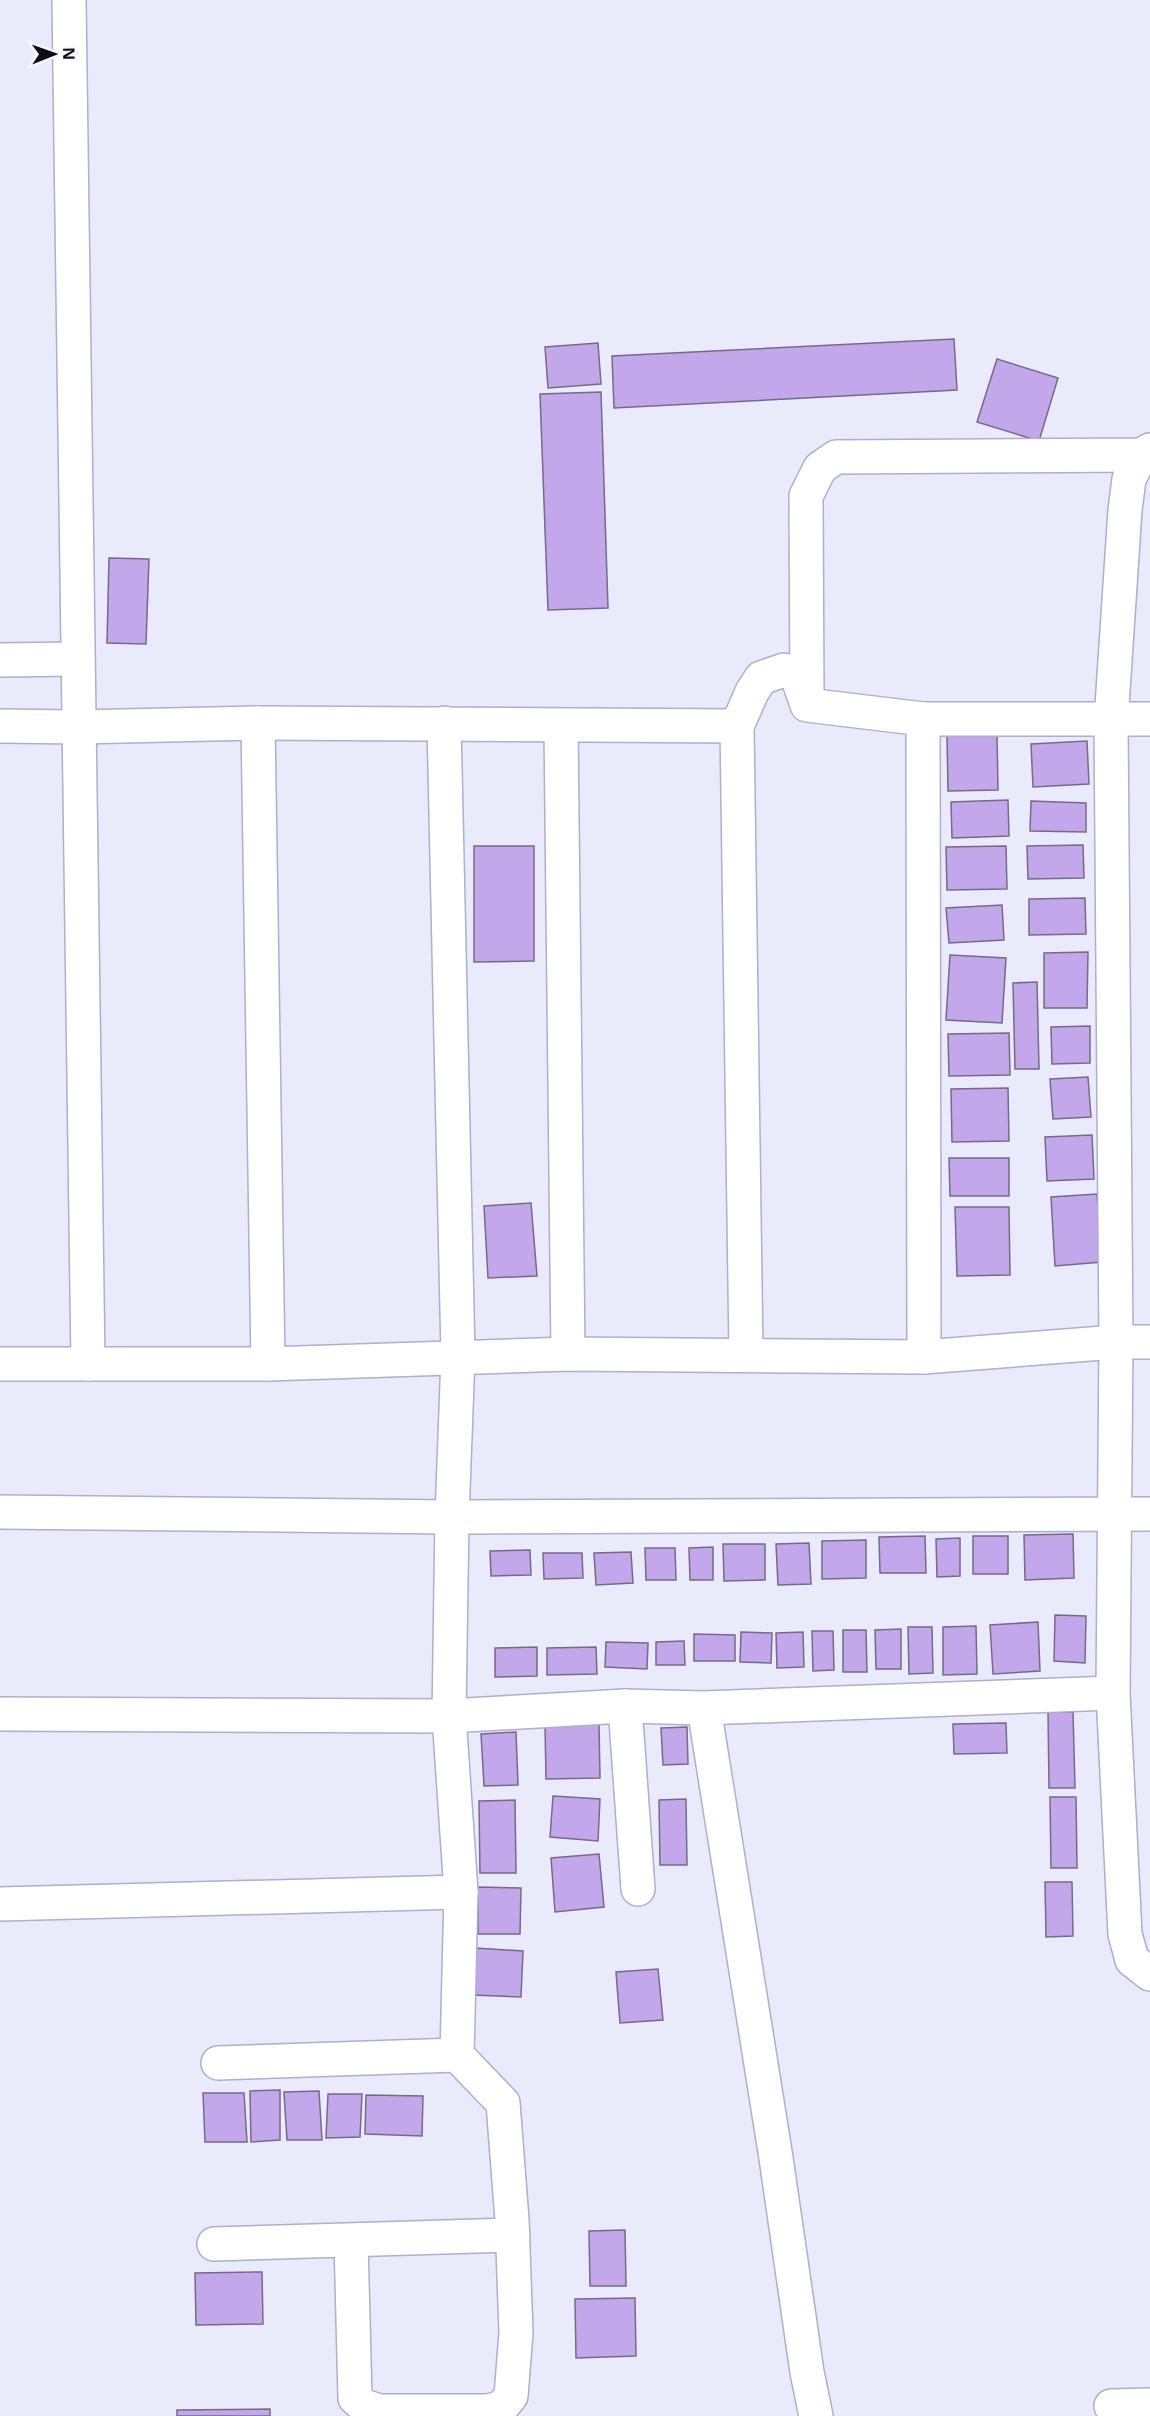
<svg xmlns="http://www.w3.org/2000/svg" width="1150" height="2416" viewBox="0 0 1150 2416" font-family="'Open Sans',sans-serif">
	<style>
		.building { fill: #c2a7eb; stroke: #756a88; stroke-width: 1.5 }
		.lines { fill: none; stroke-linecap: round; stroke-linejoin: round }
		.street-casing { stroke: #abafd0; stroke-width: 36 }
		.street { stroke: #fff; stroke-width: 33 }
	</style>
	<rect width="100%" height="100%" fill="#eaebfa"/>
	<g class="building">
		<path d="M 954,339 L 957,390 L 614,408 L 612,356 Z"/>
		<path d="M 598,343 L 601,384 L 548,388 L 545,347 Z"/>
		<path d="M 997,359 L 1058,378 L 1039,441 L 977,422 Z"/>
		<path d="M 601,392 L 608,608 L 548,610 L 540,394 Z"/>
		<path d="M 109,558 L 149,559 L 146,644 L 107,643 Z"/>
		<path d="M 947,736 L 997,736 L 998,790 L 948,791 Z"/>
		<path d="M 1087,741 L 1089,784 L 1033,787 L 1031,744 Z"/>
		<path d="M 1008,800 L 1009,836 L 952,838 L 951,802 Z"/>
		<path d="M 1031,801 L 1086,803 L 1086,832 L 1030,831 Z"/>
		<path d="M 1083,845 L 1084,878 L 1028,879 L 1027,846 Z"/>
		<path d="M 474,846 L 534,846 L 534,961 L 474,962 Z"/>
		<path d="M 1006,846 L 1007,889 L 947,890 L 946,847 Z"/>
		<path d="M 1085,898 L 1086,934 L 1029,935 L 1029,899 Z"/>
		<path d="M 1002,905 L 1004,940 L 949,943 L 946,908 Z"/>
		<path d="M 1088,952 L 1087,1008 L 1044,1008 L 1044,953 Z"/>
		<path d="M 950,955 L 1006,958 L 1002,1023 L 946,1020 Z"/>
		<path d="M 1037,982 L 1039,1069 L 1015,1069 L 1013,983 Z"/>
		<path d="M 1090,1026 L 1090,1063 L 1052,1064 L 1051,1027 Z"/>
		<path d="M 1009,1033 L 1010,1075 L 949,1076 L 948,1034 Z"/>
		<path d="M 1088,1077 L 1091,1117 L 1053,1119 L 1050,1079 Z"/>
		<path d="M 1008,1088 L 1009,1141 L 952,1142 L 951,1089 Z"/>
		<path d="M 1092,1135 L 1094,1179 L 1047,1181 L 1045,1137 Z"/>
		<path d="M 949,1158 L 1009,1158 L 1009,1196 L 950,1196 Z"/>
		<path d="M 1097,1194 L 1102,1262 L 1055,1266 L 1051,1197 Z"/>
		<path d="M 531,1203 L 537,1276 L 488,1278 L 484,1206 Z"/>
		<path d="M 955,1207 L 1009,1207 L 1010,1275 L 957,1276 Z"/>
		<path d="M 1073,1534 L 1074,1578 L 1025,1580 L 1024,1535 Z"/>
		<path d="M 925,1536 L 926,1573 L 880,1573 L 879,1537 Z"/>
		<rect x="973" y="1536" width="35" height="38"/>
		<path d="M 960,1538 L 960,1576 L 937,1577 L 936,1539 Z"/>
		<path d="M 866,1540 L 866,1578 L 822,1579 L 822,1541 Z"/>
		<path d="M 809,1543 L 811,1584 L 778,1585 L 776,1544 Z"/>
		<path d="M 723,1544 L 765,1544 L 765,1580 L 724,1581 Z"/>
		<path d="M 713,1547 L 713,1580 L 690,1580 L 689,1548 Z"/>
		<path d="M 645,1548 L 675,1548 L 676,1580 L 646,1580 Z"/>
		<path d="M 530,1550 L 531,1575 L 491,1576 L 490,1551 Z"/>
		<path d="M 631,1552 L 633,1583 L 596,1585 L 594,1553 Z"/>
		<path d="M 543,1553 L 582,1553 L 583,1578 L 544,1579 Z"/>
		<path d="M 1055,1615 L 1086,1616 L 1085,1663 L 1054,1661 Z"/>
		<path d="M 1038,1622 L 1040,1671 L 993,1674 L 990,1625 Z"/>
		<path d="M 976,1626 L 977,1674 L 943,1675 L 943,1627 Z"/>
		<path d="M 908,1627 L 932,1627 L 933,1673 L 909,1674 Z"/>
		<path d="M 901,1629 L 901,1669 L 876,1669 L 875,1630 Z"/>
		<path d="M 843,1630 L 866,1630 L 867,1672 L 843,1672 Z"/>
		<path d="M 812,1631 L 833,1631 L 834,1670 L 813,1671 Z"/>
		<path d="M 741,1632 L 772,1633 L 771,1663 L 740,1662 Z"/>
		<path d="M 803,1632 L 804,1667 L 777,1668 L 776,1633 Z"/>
		<path d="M 694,1634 L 735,1635 L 735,1661 L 694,1661 Z"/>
		<path d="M 684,1641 L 685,1665 L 656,1665 L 656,1642 Z"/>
		<path d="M 606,1642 L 648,1643 L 647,1669 L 605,1667 Z"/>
		<path d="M 537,1647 L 537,1676 L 495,1677 L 495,1648 Z"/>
		<path d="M 596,1647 L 597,1674 L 547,1675 L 547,1648 Z"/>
		<path d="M 1048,1712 L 1073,1712 L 1075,1788 L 1049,1788 Z"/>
		<path d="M 1006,1723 L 1007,1753 L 954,1754 L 953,1724 Z"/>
		<path d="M 599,1724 L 600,1778 L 546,1779 L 545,1725 Z"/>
		<path d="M 687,1727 L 688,1764 L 663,1765 L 661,1728 Z"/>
		<path d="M 516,1732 L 518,1785 L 484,1786 L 481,1734 Z"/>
		<path d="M 553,1796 L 600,1799 L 598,1841 L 550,1837 Z"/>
		<path d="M 1050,1797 L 1076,1797 L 1077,1868 L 1051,1868 Z"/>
		<path d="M 686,1799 L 687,1865 L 660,1865 L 659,1800 Z"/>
		<path d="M 515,1800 L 516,1873 L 480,1873 L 479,1801 Z"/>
		<path d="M 599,1854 L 604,1907 L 555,1912 L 551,1858 Z"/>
		<path d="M 1045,1882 L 1072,1882 L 1073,1936 L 1046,1937 Z"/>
		<path d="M 478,1887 L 521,1888 L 520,1934 L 478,1934 Z"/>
		<path d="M 475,1948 L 523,1951 L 521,1997 L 472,1995 Z"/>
		<path d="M 658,1969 L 663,2020 L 620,2023 L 616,1972 Z"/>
		<path d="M 280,2090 L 280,2140 L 251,2142 L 250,2091 Z"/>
		<path d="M 319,2091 L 322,2140 L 287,2140 L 284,2092 Z"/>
		<path d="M 203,2093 L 244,2093 L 247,2142 L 205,2142 Z"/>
		<path d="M 328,2094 L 362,2094 L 360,2137 L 326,2138 Z"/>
		<path d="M 366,2095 L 423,2096 L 422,2136 L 365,2134 Z"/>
		<path d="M 625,2230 L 626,2286 L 590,2286 L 589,2231 Z"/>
		<path d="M 262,2272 L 263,2324 L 196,2325 L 195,2273 Z"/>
		<path d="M 635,2298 L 636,2356 L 576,2358 L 575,2299 Z"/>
		<path d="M 270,2409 L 270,2416 L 177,2416 L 177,2410 Z"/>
	</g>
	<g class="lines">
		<defs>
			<g id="street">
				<path d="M 69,0 L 88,1364"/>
				<path d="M 1141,455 L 1129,479 L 1125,510 L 1111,721 L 1116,1342 L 1113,1693 L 1125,1934 L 1132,1960 L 1150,1974"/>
				<path d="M 0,660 L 78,659"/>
				<path d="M 807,698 L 806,496 L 820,468 L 836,457 L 1141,455 L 1150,450"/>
				<path d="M 923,719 L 924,1357"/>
				<path d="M 258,723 L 268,1364"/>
				<path d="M 0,726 L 79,727 L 258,723 L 737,726 L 752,692 L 761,678 L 784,670 L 797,676 L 807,705 L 923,719 L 1150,719"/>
				<path d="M 561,726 L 568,1354"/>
				<path d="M 737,726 L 746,1354"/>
				<path d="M 0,1364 L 268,1364 L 568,1354 L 924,1357 L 1116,1342 L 1150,1342"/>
				<path d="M 0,1512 L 452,1517 L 1150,1514"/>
				<path d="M 625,1706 L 638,1889"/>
				<path d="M 704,1708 L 776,2158 L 807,2372 L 816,2416"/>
				<path d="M 0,1714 L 449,1716 L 625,1706 L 704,1708 L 1113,1693"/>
				<path d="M 0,1904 L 461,1892"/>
				<path d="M 218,2063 L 457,2055"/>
				<path d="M 351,2241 L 355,2398 L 364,2406 L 379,2411 L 487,2411 L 501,2408 L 511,2396 L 516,2333 L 512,2220 L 503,2103 L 457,2055 L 461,1892 L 449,1716 L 452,1517 L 458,1356 L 444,723"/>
				<path d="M 214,2244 L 513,2235"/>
				<path d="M 1111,2406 L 1150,2405"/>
			</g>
		</defs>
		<use href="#street" class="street-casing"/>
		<use href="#street" class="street"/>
	</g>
	<g transform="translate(54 54) rotate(89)" stroke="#fafafa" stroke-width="4.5" paint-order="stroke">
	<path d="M0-4.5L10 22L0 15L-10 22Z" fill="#0d0e19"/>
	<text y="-9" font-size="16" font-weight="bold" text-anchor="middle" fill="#0d0e19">N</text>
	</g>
</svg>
